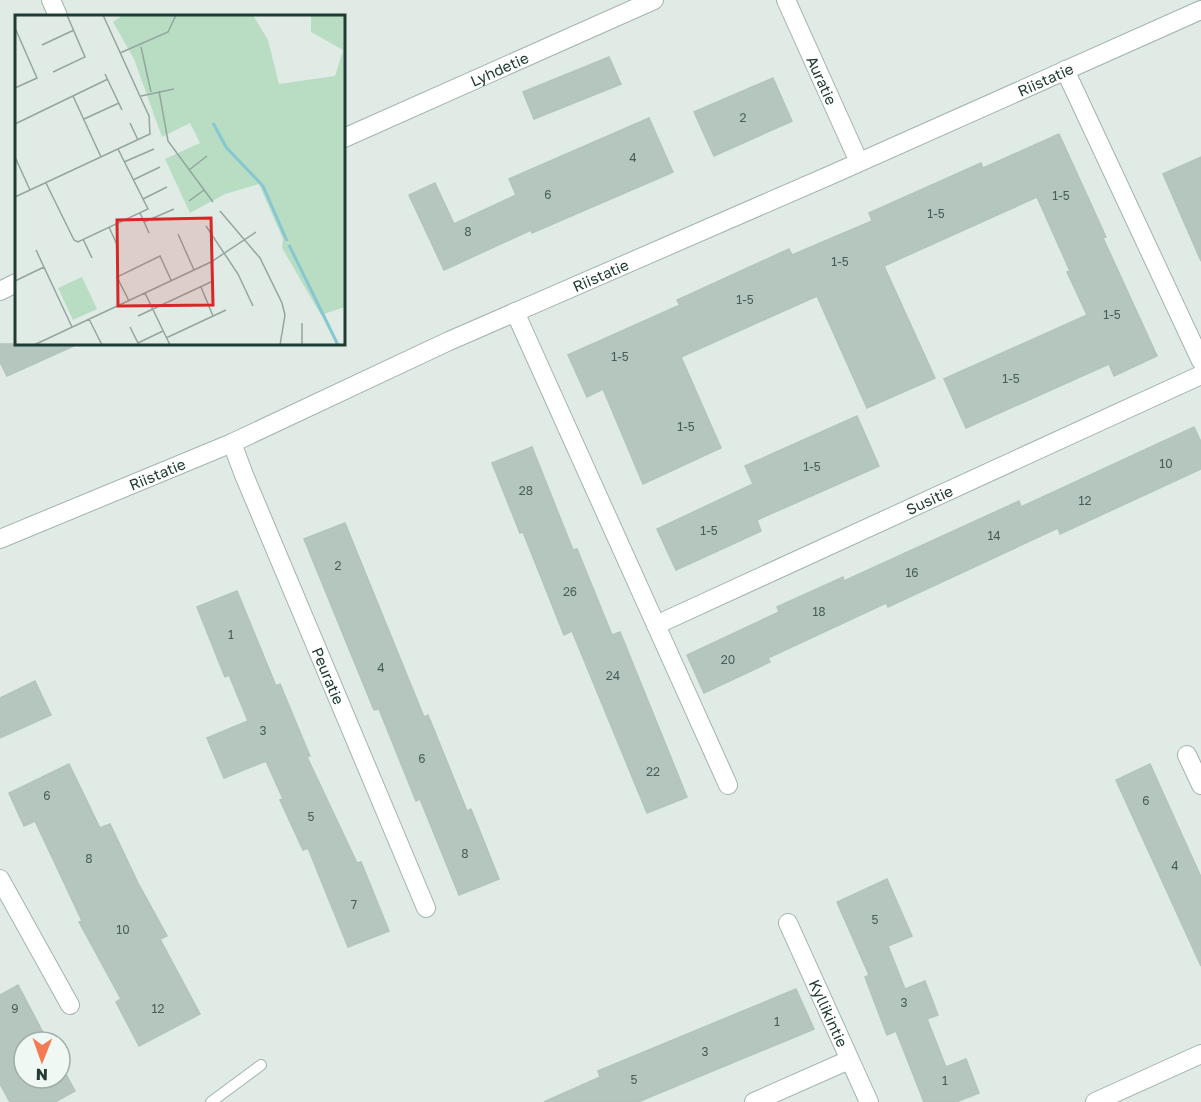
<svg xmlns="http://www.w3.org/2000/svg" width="1201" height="1102" viewBox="0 0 1201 1102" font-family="'Golos Text',sans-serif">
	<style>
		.building { fill: #b5c6bf; stroke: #b2c5bd; stroke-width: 1.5 }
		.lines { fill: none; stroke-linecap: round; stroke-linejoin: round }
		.service-casing { stroke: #a3b3ad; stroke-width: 12 }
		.minor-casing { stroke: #a3b3ad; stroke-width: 20 }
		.service { stroke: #fff; stroke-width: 10 }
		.minor { stroke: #fff; stroke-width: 18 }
		.labels { text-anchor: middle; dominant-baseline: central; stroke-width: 4.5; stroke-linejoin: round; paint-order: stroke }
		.number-label { font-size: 12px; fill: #455e57 }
		.street-label { font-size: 15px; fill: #203c34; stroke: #f0f8f4 }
		.inset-river { fill: none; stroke: #86c7d2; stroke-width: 3 }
		.inset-road { fill: none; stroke: #93a59f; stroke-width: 1.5 }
		.view { fill: #d62828; fill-opacity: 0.15; stroke: #d62828; stroke-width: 3 }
		.inset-edge { fill: none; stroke: #203c34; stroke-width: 3 }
	</style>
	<rect width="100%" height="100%" fill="#e0ebe6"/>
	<g class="building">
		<path d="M 609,57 L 621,84 L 534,119 L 523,92 Z"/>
		<path d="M 773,78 L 792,121 L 714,156 L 694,112 Z"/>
		<path d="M 649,118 L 673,172 L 532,233 L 531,230 L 444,270 L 409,195 L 435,183 L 454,224 L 516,195 L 509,179 Z"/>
		<path d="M 1059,134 L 1106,237 L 1103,238 L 1157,356 L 1114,376 L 1109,364 L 966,428 L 944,379 L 1087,315 L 1067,272 L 1070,271 L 1037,197 L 884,266 L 935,378 L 867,408 L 817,296 L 681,357 L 721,448 L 643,484 L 603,389 L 587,397 L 568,355 L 680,305 L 677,300 L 789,249 L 792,255 L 872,221 L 869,213 L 981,163 L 983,168 Z"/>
		<path d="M 1201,157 L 1201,261 L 1163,174 Z"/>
		<path d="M 0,344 L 78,344 L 7,376 L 0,362 Z"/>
		<path d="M 857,416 L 879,466 L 757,520 L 761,531 L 676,570 L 657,529 L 753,484 L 745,466 Z"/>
		<path d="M 1194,427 L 1201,442 L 1201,469 L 1060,534 L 1058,528 L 888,607 L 886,603 L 768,658 L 770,662 L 704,693 L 687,655 L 779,612 L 777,607 L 843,577 L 844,581 L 1019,501 L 1021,507 Z"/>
		<path d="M 532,447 L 573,550 L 577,549 L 612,635 L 620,632 L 687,797 L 647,813 L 572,631 L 564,635 L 523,532 L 520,533 L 492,463 Z"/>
		<path d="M 345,523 L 424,717 L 428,715 L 467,811 L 471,809 L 499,879 L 459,895 L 420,799 L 416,801 L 379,709 L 374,710 L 304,539 Z"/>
		<path d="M 237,591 L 276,686 L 280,684 L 310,756 L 307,757 L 357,863 L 361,862 L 389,931 L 348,947 L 308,848 L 303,850 L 280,800 L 283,799 L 266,761 L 224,778 L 207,738 L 248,721 L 229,675 L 225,677 L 197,607 Z"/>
		<path d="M 35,681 L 51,715 L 0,738 L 0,698 Z"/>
		<path d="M 69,764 L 100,828 L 110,824 L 138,883 L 167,936 L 160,939 L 200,1014 L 139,1046 L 116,1002 L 121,999 L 79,922 L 82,921 L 35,821 L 24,826 L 9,793 Z"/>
		<path d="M 1150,764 L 1201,877 L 1201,966 L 1116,780 Z"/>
		<path d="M 887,879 L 912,936 L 888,946 L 905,989 L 925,981 L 938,1015 L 927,1019 L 946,1067 L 966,1059 L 979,1093 L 956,1102 L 924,1102 L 896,1031 L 887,1035 L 865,977 L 869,975 L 837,902 Z"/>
		<path d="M 18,985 L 48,1042 L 24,1042 L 24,1078 L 60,1078 L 60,1063 L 75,1091 L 55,1102 L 10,1102 L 0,1084 L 0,995 Z"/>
		<path d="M 796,989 L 814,1029 L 638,1102 L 544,1102 L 600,1077 L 598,1071 Z"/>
	</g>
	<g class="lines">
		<defs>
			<path id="service" d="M 211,1102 L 261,1065"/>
			<g id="minor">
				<path d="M 51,0 L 58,16"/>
				<path id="s1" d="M 786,0 L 859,162"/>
				<path d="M 1065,70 L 1201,361"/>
				<path id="s2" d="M 344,138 L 654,0"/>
				<path d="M 0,291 L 16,283"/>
				<path id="s3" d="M 515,312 L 656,625 L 1201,375"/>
				<path id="s4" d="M 232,443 L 244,475 L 426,908"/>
				<path id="s5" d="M 0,539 L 232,443 L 449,341 L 833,174 L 1201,10"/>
				<path d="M 656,625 L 728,785"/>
				<path d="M 1187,755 L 1201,785"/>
				<path d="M 0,879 L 70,1005"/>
				<path id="s6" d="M 788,923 L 869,1102"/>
				<path d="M 754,1102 L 849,1060"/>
				<path d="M 1095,1102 L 1201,1054"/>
			</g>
		</defs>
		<use href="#service" class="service-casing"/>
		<use href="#minor" class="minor-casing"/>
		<use href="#service" class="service"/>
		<use href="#minor" class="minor"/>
	</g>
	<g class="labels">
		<g class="number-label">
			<text x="743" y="117">2</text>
			<text x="633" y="157">4</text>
			<text x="548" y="194">6</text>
			<text x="1061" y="195">1-5</text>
			<text x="936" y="213">1-5</text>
			<text x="468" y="231">8</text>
			<text x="840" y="261">1-5</text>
			<text x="745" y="299">1-5</text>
			<text x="1112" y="314">1-5</text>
			<text x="620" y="356">1-5</text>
			<text x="1011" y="378">1-5</text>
			<text x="686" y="426">1-5</text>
			<text x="1166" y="463">10</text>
			<text x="812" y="466">1-5</text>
			<text x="526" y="490">28</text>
			<text x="1085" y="500">12</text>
			<text x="709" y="530">1-5</text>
			<text x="994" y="535">14</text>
			<text x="338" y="565">2</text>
			<text x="912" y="572">16</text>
			<text x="570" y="591">26</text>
			<text x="819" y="611">18</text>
			<text x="231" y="634">1</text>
			<text x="728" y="659">20</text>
			<text x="381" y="667">4</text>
			<text x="613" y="675">24</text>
			<text x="263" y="730">3</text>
			<text x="422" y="758">6</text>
			<text x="653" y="771">22</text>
			<text x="47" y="795">6</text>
			<text x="1146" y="800">6</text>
			<text x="311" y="816">5</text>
			<text x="465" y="853">8</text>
			<text x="89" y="858">8</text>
			<text x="1175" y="865">4</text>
			<text x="354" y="904">7</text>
			<text x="875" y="919">5</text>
			<text x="123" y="929">10</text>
			<text x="904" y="1002">3</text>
			<text x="15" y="1008">9</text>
			<text x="158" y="1008">12</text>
			<text x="777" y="1021">1</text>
			<text x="705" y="1051">3</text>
			<text x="634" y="1079">5</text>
			<text x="945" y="1080">1</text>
		</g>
		<g class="street-label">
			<text stroke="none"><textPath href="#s2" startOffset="170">Lyhdetie</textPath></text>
			<text stroke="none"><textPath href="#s5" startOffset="1142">Riistatie</textPath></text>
			<text stroke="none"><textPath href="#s1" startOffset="88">Auratie</textPath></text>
			<text stroke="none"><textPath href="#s5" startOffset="656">Riistatie</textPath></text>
			<text stroke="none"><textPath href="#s5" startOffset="170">Riistatie</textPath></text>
			<text stroke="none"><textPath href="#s3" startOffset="644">Susitie</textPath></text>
			<text stroke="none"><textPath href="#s4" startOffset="252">Peuratie</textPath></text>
			<text stroke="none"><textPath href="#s6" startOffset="99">Kyllikintie</textPath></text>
		</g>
	</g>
	<g transform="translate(15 15)">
		<rect width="330" height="330" fill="#e0ebe6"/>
		<path d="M 108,0 L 238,0 L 253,25 L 264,69 L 320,61 L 328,35 L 296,17 L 296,1 L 330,0 L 330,292 L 306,300 L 267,233 L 268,224 L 244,169 L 210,179 L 175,198 L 150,144 L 185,128 L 175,108 L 147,122 L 119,44 L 98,7 ZM 67,262 L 82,294 L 58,305 L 43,273 Z" fill="#b8ddc2"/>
		<path class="inset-river" d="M 198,108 L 211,132 L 248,171 L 272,226M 274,230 L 323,330"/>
		<path class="inset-road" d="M 0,13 L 22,63 L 0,73M 27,30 L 59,15M 126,32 L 136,77M 105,38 L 153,17 L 161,0M 38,57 L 70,42 L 52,0M 90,59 L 107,95M 144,76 L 153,126 L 198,187M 58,81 L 86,142M 126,81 L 159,74M 69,104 L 104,88M 115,108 L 123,125M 0,109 L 93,64M 0,142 L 15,175M 109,147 L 139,134M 174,155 L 192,141M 118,165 L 145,152M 31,168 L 59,225 L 63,227 L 133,194 L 103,134M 0,182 L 135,119 L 134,101 L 88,0M 128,184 L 152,172M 174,186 L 189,175M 205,196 L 245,243 L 267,288 L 270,300 L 265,330M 125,198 L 134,218M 129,207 L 159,194M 191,211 L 223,259 L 238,291M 94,212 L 103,232M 163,219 L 179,255M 68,224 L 77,243M 21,235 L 57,312M 0,266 L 29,252M 186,272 L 198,301M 130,278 L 155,330M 114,286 L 102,262 L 145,241 L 156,265M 123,301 L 198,266M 74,304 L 87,330M 115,312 L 123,328 L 148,316M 151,323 L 211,295M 19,330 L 196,247 L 241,217M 287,330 L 287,308"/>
		<path class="view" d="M 196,203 L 198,290 L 103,291 L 102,205 Z"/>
		<rect width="330" height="330" class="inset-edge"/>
	</g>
	<g transform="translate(42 1060) rotate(181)"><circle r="28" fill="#f0f8f4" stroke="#9dada7" stroke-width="1.5"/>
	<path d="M0-4.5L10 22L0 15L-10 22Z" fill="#f57a54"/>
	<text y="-9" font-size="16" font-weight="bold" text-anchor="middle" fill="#203c34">N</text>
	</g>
</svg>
